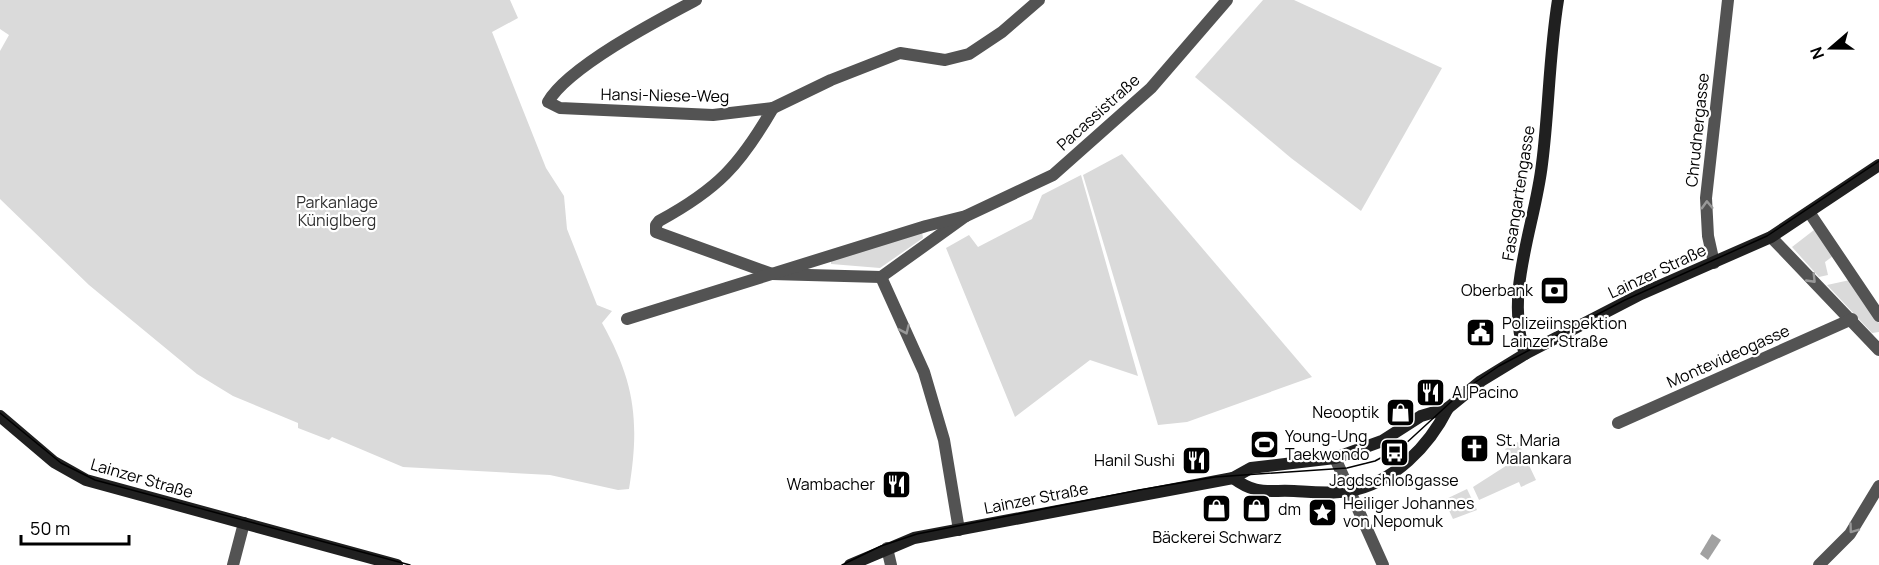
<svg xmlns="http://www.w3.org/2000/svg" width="1879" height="565" viewBox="0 0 1879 565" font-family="Manrope,sans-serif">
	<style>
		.green { fill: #dadada }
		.water { fill: #a1a1a1 }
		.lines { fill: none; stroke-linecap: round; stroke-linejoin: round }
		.minor { stroke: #535353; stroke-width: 12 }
		.tertiary { stroke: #535353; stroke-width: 12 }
		.secondary { stroke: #202020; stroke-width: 12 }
		.tram { stroke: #000; stroke-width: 1.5 }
		.oneway { stroke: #989898 }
		.labels { text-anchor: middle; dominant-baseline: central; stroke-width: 4.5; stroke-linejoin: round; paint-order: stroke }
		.street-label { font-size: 16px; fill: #000; stroke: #fff }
		.park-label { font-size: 16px; fill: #313131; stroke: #fff }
		.poi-label { font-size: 16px; fill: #000; stroke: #fff; text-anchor: start }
	</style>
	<rect width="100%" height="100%" fill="#fff"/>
	<g class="green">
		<path d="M 0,0 L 510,0 L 518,18 L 492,32 L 546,168 L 564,196 L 567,229 L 597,305 L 612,311 L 602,323 C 635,382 640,422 629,489 L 618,490 L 550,475 L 403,467 L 332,437 L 329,440 L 298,428 L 298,423 L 233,396 L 197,374 L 89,285 L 0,199 L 0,51 L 9,35 L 0,29 Z"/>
		<path d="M 1263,0 L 1294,0 L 1442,68 L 1361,211 L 1291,158 L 1195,77 Z"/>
		<path d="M 1122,154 L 1312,377 L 1187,422 L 1158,425 L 1083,175 Z"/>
		<path d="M 1081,175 L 1138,376 L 1090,360 L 1015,417 L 946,248 L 969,235 L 978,247 L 1032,219 L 1042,195 Z"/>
		<path d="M 1814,230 L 1833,256 L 1825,262 L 1828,275 L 1819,277 L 1792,247 Z"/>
		<path d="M 922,232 L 923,238 L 880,268 L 831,264 L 831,260 Z"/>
		<path d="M 1850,280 L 1879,323 L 1879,332 L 1872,333 L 1827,285 Z"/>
		<path d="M 1518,442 L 1536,480 L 1521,487 L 1519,482 L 1479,500 L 1473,487 L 1512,462 L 1505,449 Z"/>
		<path d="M 1467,489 L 1477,510 L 1453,519 L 1444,500 Z"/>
	</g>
	<path class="water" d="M 1712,534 L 1721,540 L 1708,560 L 1700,554 Z"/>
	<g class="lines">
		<g class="minor">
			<path d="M 696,0 C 658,20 568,67 548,102 L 560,108 L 713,115 L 773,108 C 740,165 718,189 659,221 L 656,225 L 656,232 L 772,274 L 881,277 L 966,216"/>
			<path d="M 773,108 L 831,80 L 900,53 L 945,60 L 969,54 L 1002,32 L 1039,0"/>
			<path d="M 1809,212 L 1879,316"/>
			<path d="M 1771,237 L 1879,350"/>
			<path d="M 1714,263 L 1708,236 L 1706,198 L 1728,0"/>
			<path d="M 881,277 L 924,372 L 944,440 L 959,530"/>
			<path d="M 627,319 L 926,226 L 966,216 L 1053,175 L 1151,88 L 1227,0"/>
			<path d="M 1618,423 L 1852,319"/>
			<path d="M 233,565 L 244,523"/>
			<path d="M 1819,565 L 1850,534 L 1879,486"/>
		</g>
		<g class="tertiary">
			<path d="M 1335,458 L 1383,565"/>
			<path d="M 887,548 L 891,565"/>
		</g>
		<g class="secondary">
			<path d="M 1525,354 C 1504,293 1535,226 1542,164 C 1549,110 1549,55 1558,0"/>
			<path d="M 0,416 L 54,462 L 86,480 L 397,565"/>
			<path d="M 1233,478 C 1256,495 1266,490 1294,491 C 1312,492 1331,494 1349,491 C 1394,483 1429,446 1448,408"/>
			<path d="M 850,565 L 914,538 L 1233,478 L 1251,468 L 1335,458 L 1382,441 L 1421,416 L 1448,408 L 1481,381 L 1525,354 L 1641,294 L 1771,237 L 1879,165"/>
		</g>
		<g class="tram">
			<path d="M 0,413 L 61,463 L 95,480 L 410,565"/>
			<path d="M 842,565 L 881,546 L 917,534 L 1139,490 L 1215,477 L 1347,468 L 1375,461 L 1403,446 L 1464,390 L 1499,366 L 1625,300 L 1767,236 L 1879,161"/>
		</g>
	</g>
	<defs><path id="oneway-chevron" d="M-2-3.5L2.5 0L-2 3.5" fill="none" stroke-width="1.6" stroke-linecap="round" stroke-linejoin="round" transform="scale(1.5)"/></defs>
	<g class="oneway">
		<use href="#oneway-chevron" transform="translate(1707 205) rotate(-92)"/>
		<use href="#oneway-chevron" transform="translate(1812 279) rotate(46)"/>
		<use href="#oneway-chevron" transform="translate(905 330) rotate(66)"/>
		<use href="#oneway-chevron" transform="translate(1853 529) rotate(126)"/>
	</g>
	<defs>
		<symbol id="bank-square" viewBox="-11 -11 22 22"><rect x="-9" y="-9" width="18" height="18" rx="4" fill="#000" stroke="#fff"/><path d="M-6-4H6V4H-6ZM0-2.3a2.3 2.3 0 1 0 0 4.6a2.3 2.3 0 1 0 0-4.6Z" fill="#fff"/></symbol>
		<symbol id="civic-square" viewBox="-11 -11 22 22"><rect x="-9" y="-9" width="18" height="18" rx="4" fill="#000" stroke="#fff"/><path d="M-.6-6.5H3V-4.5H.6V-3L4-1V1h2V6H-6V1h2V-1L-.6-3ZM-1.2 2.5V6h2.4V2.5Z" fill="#fff"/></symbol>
		<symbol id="restaurant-square" viewBox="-11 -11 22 22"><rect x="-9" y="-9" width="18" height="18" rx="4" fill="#000" stroke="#fff"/><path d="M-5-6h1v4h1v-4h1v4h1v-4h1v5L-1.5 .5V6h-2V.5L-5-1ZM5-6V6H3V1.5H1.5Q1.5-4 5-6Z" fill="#fff"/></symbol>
		<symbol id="shop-square" viewBox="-11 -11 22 22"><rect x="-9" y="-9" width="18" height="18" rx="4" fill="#000" stroke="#fff"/><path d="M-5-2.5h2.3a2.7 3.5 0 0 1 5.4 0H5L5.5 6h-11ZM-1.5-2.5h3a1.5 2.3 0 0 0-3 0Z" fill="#fff"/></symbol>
		<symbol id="stadium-square" viewBox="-11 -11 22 22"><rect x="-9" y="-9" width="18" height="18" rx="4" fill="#000" stroke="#fff"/><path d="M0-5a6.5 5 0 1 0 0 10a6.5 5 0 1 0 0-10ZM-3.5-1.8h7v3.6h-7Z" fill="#fff"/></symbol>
		<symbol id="church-square" viewBox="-11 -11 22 22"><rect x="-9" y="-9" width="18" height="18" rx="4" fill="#000" stroke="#fff"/><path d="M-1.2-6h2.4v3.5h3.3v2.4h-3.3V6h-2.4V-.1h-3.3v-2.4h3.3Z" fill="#fff"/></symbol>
		<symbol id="bus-square" viewBox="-11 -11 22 22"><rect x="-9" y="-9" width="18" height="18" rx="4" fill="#000" stroke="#fff"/><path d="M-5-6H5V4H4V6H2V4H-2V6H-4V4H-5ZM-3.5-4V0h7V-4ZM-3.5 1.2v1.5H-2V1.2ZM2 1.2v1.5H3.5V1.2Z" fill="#fff"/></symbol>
		<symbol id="sight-square" viewBox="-11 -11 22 22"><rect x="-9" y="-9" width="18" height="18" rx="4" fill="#000" stroke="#fff"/><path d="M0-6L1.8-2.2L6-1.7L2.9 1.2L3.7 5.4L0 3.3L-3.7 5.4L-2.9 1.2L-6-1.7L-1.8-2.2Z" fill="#fff"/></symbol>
	</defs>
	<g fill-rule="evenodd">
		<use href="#bank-square" x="1538" y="274" width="33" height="33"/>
		<use href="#civic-square" x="1464" y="316" width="33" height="33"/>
		<use href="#restaurant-square" x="1414" y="376" width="33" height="33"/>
		<use href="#shop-square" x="1384" y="396" width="33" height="33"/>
		<use href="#stadium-square" x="1248" y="428" width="33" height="33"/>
		<use href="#church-square" x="1458" y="432" width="33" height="33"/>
		<use href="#bus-square" x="1378" y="436" width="33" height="33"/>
		<use href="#restaurant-square" x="1180" y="444" width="33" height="33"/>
		<use href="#restaurant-square" x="880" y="468" width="33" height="33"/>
		<use href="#shop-square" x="1200" y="492" width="33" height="33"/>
		<use href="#shop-square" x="1240" y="492" width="33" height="33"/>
		<use href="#sight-square" x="1306" y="496" width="33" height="33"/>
	</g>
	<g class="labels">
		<g class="street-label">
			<text transform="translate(665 95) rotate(1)">Hansi-Niese-Weg</text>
			<text transform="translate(1098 112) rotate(-42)">Pacassistraße</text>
			<text transform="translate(1697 130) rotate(-84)">Chrudnergasse</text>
			<text transform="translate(1518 193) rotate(-81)">Fasangartengasse</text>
			<text transform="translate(1657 271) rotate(-25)">Lainzer Straße</text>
			<text transform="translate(1728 356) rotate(-24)">Montevideogasse</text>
			<text transform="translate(142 478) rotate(16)">Lainzer Straße</text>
			<text transform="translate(1036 498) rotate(-11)">Lainzer Straße</text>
		</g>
		<g class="park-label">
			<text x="337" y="202">Parkanlage<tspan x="337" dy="18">Küniglberg</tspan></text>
		</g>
		<g class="poi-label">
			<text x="1533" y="290" text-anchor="end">Oberbank</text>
			<text x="1502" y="323">Polizeiinspektion<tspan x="1502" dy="18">Lainzer Straße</tspan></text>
			<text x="1452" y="392">Al Pacino</text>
			<text x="1379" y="412" text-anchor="end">Neooptik</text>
			<text x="1285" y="436">Young-Ung<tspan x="1285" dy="18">Taekwondo</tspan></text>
			<text x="1496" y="440">St. Maria<tspan x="1496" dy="18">Malankara</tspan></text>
			<text x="1175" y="460" text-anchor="end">Hanil Sushi</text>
			<text x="1394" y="480" text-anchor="middle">Jagdschloßgasse</text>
			<text x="875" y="484" text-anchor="end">Wambacher</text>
			<text x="1343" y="503">Heiliger Johannes<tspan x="1343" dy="18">von Nepomuk</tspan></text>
			<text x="1278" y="509">dm</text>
			<text x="1217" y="537" text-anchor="middle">Bäckerei Schwarz</text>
		</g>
	</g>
	<g transform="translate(1831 48) rotate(250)" stroke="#ffffff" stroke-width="4.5" paint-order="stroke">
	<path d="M0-4.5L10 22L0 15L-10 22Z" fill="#000000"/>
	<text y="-9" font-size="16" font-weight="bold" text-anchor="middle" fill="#000000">N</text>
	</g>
	<path d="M21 535v9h108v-9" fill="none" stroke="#000000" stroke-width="3"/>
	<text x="30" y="535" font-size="18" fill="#000000" stroke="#ffffff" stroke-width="4.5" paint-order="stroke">50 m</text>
</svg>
